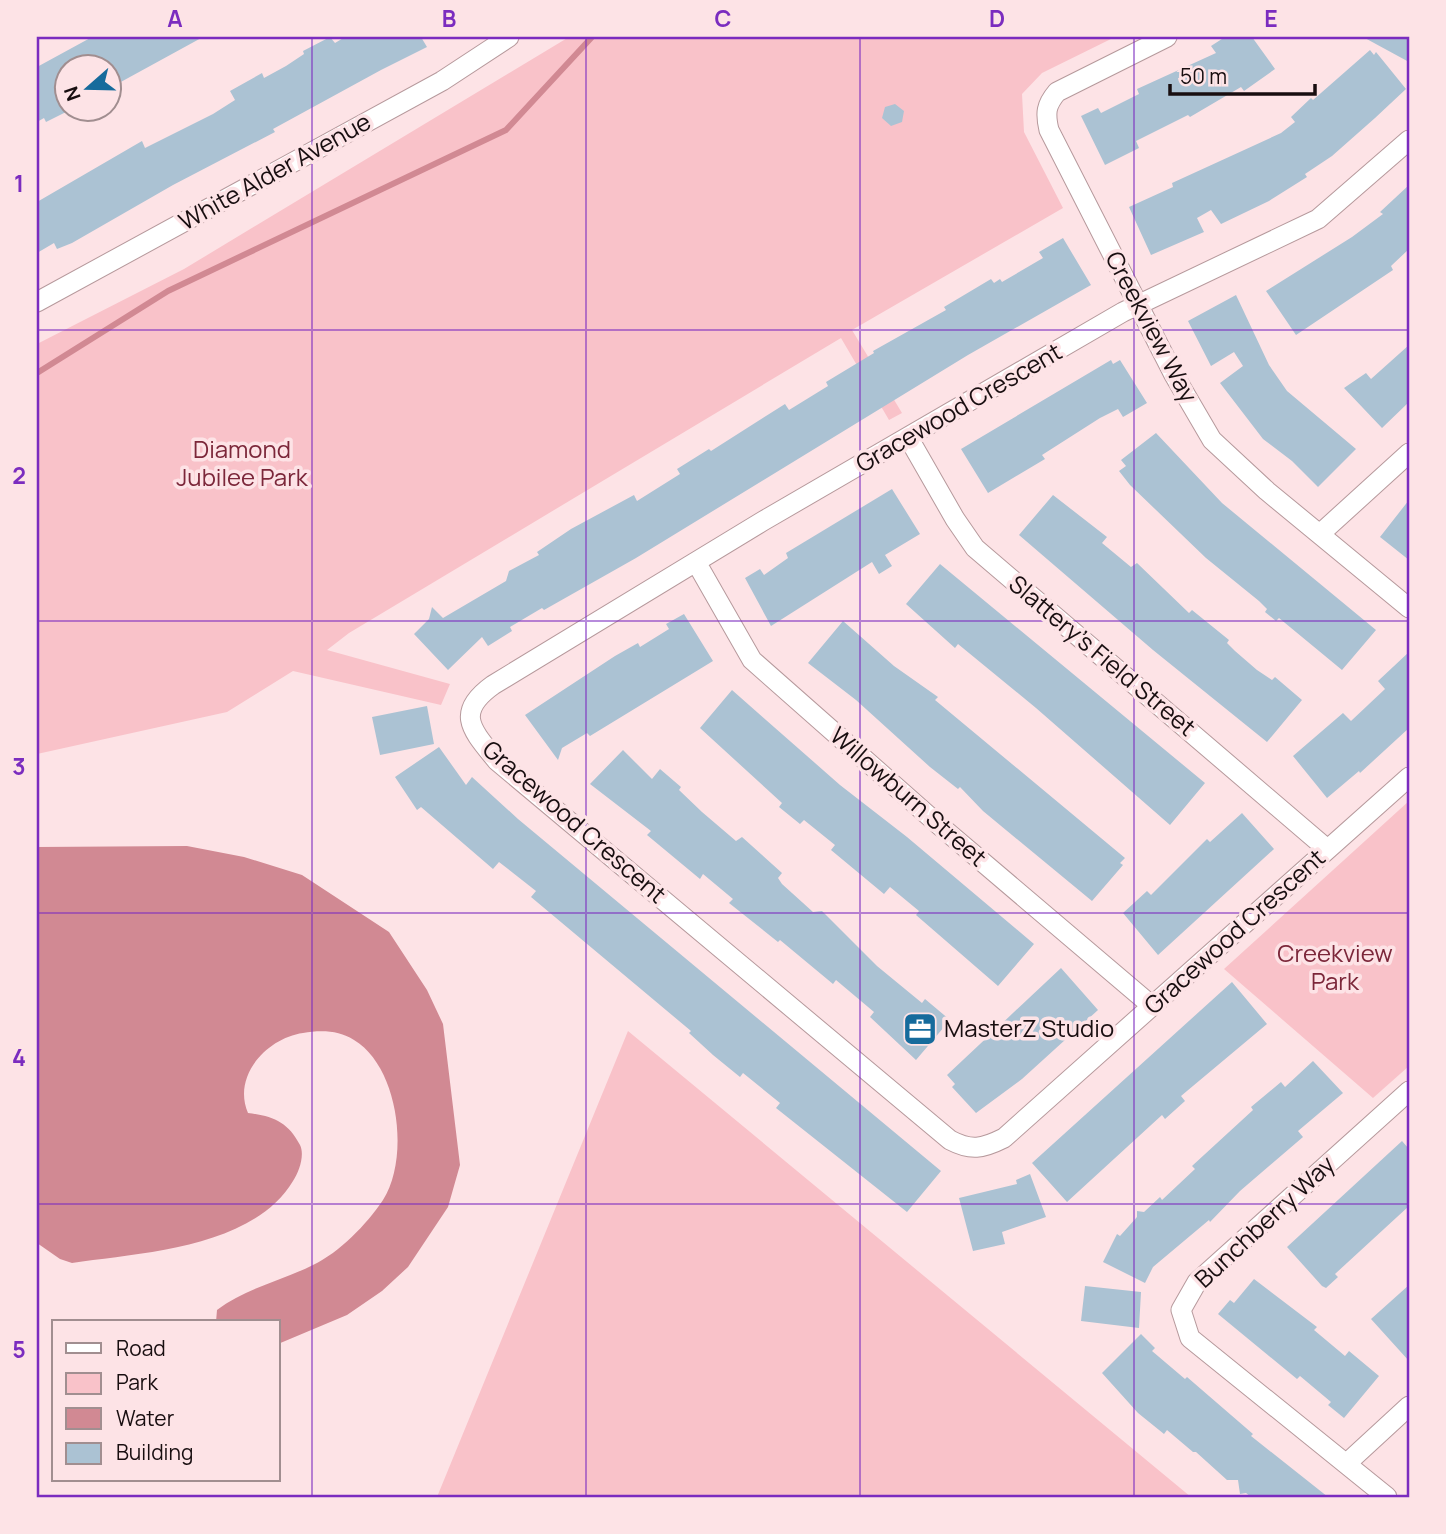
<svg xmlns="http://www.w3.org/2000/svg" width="1446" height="1534" font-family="Manrope,sans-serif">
  <rect width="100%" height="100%" fill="#fde3e6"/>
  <path fill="#f9c2c9" d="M569,37H1115L1042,73L1022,94L1024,132L1063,208L852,330L902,413L889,420L841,338L349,633L327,650L450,684L441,705L293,671L227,712L37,754V344L184,269Z
    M1409,801V1066L1373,1098L1224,969Z
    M628,1031L1191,1497H437Z"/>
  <path fill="#d18993" d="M187,846L244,857L302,875L389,932L427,990L443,1024L460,1165L448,1207L408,1267L382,1291L347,1315L278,1344V1322H216L217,1310C246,1288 281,1281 313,1265C340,1252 366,1225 383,1200C410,1158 399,1067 354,1040C339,1030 320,1030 303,1033C267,1038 232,1076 248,1113C273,1116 288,1122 300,1145C305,1155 299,1172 293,1181C253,1248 141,1253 72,1263L60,1259L37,1243V847Z"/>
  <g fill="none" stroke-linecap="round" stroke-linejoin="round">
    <path stroke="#d18993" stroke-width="6" d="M37,373L168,291L506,130L592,37"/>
  </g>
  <path fill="#abc2d3" d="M92,37H203L108,89V66H66V112L46,122L44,118L37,122V67Z
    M330,37L335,43L345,37H421L427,47L381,70L273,129L275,132L173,185L72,243L57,249L54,243L37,253V202L142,141L145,148L213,114L235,100L230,91L262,73L264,78L286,66L304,54L303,51Z
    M1225,37H1252L1275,69L1244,91L1241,87L1190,117L1188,115L1136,141L1139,148L1105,165L1081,116L1098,108L1101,113L1139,94L1137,89L1216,53L1211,46Z
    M1363,37H1409V62Z
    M1370,50L1374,55L1376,52L1406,89L1375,118L1332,156L1305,174L1307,177L1269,201L1221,224L1211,210L1197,218L1204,232L1151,255L1129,207L1173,187L1172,183L1281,133L1295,122L1291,117L1311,98L1313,100Z
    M895,104L904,111L902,122L891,126L882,118L885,107Z
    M1409,185V249L1391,266L1393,270L1296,335L1266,291L1352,237L1383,214L1380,212Z
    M1063,238L1091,285L968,355L636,558L544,610L542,608L510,627L512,631L488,646L482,637L448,670L414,634L429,619L432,607L443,618L506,581L509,571L539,555L537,552L571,529L634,495L637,501L680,474L677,469L709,449L711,451L785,404L789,410L828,386L826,382L874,353L873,351L946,310L944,307L991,279L994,283L1000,279L1002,282L1043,258L1039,252Z
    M1236,295L1269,365L1287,391L1356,449L1318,487L1292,461L1263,439L1220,383L1243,366L1234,352L1211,366L1188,321Z
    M1409,345V402L1382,428L1344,388L1366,373L1371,379Z
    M1111,360L1113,364L1120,360L1147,403L1123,417L1118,409L1100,418L1042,455L1045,459L988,493L961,449Z
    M1156,433L1222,503L1376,630L1342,670L1279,618L1276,621L1265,612L1267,609L1259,601L1206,558L1130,485L1119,471L1126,466L1121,460Z
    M892,489L920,534L885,555L892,566L879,574L872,562L771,626L745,578L760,569L764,575L788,558L786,553Z
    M1053,495L1107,537L1102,543L1131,567L1137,563L1189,613L1192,610L1229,640L1227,643L1235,651L1257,670L1272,680L1275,677L1302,700L1267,742L1153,650L1019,535Z
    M1409,500V560L1380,537Z
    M940,564L1205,783L1170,825L1036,708L958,644L955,648L906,604Z
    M684,614L713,661L590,736L587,733L562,748L558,760L525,715L615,656L638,643L640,647L669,629L666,624Z
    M843,621L894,666L938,697L935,700L1125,858L1120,863L1123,865L1092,901L983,811L960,787L958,789L930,767L856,700L808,663Z
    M1409,652V728L1360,773L1359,771L1327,798L1293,756L1343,713L1351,721L1385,689L1378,681Z
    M732,690L840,785L907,837L1034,944L998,986L916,915L919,911L890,887L884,894L831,850L835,845L804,820L800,824L779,807L782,803L700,728Z
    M427,706L434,744L380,755L372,717Z
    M439,747L466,785L472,777L518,819L941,1171L907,1212L776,1108L780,1103L743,1073L740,1077L713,1055L689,1033L691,1031L531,897L536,891L499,862L493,869L421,807L417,810L395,777Z
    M623,750L652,779L660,769L681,787L679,790L702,812L736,841L742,837L782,873L778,878L782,884L813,912L822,911L877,966L922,1003L925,999L950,1020L916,1060L870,1017L874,1012L836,980L833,984L780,940L778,942L729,903L733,899L703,874L700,879L647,835L651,831L590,784Z
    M1242,813L1274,849L1158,955L1123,913L1147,891L1151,895L1207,839L1210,842Z
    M1061,968L1098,1010L1022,1079L976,1113L952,1087L955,1084L947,1075Z
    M1232,982L1267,1024L1181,1096L1185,1101L1165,1119L1162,1115L1067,1202L1032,1163Z
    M1313,1061L1343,1093L1298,1131L1303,1137L1240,1191L1210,1222L1209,1220L1153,1267L1145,1283L1103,1262L1117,1234L1120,1236L1137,1217V1211L1144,1212L1160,1197L1162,1200L1195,1169L1192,1166L1253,1110L1251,1107L1281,1082L1285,1087Z
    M1402,1141L1409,1149V1206L1335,1274L1338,1277L1326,1288L1322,1286L1287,1247Z
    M1030,1174L1046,1217L1002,1232L1005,1244L973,1251L959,1198L1017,1184L1016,1180Z
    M1254,1279L1317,1327L1314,1330L1345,1356L1349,1351L1379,1376L1344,1418L1328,1405L1331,1402L1300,1376L1297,1379L1218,1314L1230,1300L1234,1303Z
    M1409,1285V1361L1371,1319Z
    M1085,1286L1141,1292L1139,1328L1081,1321Z
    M1141,1334L1155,1348L1152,1351L1185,1379L1187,1377L1253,1434L1251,1436L1328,1497H1251L1246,1493L1240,1494L1238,1480H1227L1196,1452H1193L1167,1430L1164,1434L1138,1413L1102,1373Z"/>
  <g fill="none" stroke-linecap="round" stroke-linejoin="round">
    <g stroke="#b6999c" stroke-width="21">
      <path id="minor" d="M1167,37L1057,92C1046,105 1045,113 1049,130L1174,375L1212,440L1267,491L1409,608
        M1409,140L1318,219L1123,312L763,521L493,685C454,713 472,730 497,761L950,1140C971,1151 982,1149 1004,1138L1409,777
        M37,302L442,81L509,37
        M908,437L955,519L975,548L1327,849
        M1321,533L1409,453
        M696,562L752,660L939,825L1152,1006
        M1346,1464L1409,1406
        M1387,1497L1190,1338L1181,1310L1197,1282L1409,1091"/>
    </g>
    <use href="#minor" stroke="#fff" stroke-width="19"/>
  </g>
  <path fill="none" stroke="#7b2cbf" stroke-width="2" stroke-opacity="0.55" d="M312,37V1497M586,37V1497M860,37V1497M1134,37V1497M37,330H1409M37,621H1409M37,913H1409M37,1204H1409"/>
  <defs>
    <g id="office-square" transform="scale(1.75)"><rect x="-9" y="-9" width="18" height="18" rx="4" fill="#166b9c" stroke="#fde3e6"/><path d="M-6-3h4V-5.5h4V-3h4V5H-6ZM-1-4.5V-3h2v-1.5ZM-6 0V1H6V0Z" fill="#fff"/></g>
  </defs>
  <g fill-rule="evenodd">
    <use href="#office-square" x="920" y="1029"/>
  </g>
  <g text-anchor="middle" stroke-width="7" stroke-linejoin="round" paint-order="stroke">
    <g font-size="24" fill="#180e10" stroke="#fde3e6">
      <text transform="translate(275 172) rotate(-29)" y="8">White Alder Avenue</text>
      <text transform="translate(1151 327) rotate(62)" y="8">Creekview Way</text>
      <text transform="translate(959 408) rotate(-30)" y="8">Gracewood Crescent</text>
      <text transform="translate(1102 656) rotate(40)" y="8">Slattery's Field Street</text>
      <text transform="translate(908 797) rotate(41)" y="8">Willowburn Street</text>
      <text transform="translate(574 822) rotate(41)" y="8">Gracewood Crescent</text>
      <text transform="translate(1235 932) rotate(-42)" y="8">Gracewood Crescent</text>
      <text transform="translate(1265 1222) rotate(-43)" y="8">Bunchberry Way</text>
    </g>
    <g font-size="24" fill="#7c273a" stroke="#fde3e6">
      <text x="242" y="458">Diamond<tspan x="242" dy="28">Jubilee Park</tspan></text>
      <text x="1335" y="962">Creekview<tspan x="1335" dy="28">Park</tspan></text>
    </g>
    <g font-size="24" fill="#180e10" stroke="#fde3e6" text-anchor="start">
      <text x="944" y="1037">MasterZ Studio</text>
    </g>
  </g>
  <rect width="1446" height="1534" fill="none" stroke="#fde3e6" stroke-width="77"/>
  <rect x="52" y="1320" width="228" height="161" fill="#fde3e6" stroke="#a18e90" stroke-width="2"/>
  <rect x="66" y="1343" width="35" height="10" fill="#ffffff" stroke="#a18e90" stroke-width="2"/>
  <text x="116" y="1356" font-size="21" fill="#180e10">Road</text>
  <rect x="66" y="1373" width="35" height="21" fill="#f9c2c9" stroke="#a18e90" stroke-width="2"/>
  <text x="116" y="1390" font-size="21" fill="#180e10">Park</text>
  <rect x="66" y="1408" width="35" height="21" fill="#d18993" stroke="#a18e90" stroke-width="2"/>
  <text x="116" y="1426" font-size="21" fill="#180e10">Water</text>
  <rect x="66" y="1443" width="35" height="21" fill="#abc2d3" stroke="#a18e90" stroke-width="2"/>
  <text x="116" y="1460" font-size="21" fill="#180e10">Building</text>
  <g transform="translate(88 88) rotate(250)"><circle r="33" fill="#fde3e6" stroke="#a18e90" stroke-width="2"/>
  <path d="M0-5L12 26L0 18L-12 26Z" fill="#166b9c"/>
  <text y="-10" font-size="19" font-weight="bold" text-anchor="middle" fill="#180e10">N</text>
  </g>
  <path d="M1170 84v10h145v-10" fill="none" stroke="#180e10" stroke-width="3.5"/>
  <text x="1180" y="84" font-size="21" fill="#180e10" stroke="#fde3e6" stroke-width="5" paint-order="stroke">50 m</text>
  <rect x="38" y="38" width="1370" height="1458" fill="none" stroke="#7b2cbf" stroke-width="2.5"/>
  <g font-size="23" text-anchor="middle" font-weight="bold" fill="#7b2cbf">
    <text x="175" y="27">A</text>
    <text x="449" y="27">B</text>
    <text x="723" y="27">C</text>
    <text x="997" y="27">D</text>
    <text x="1271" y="27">E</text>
    <text x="19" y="192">1</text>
    <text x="19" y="484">2</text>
    <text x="19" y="775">3</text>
    <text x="19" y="1066">4</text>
    <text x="19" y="1358">5</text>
  </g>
</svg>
